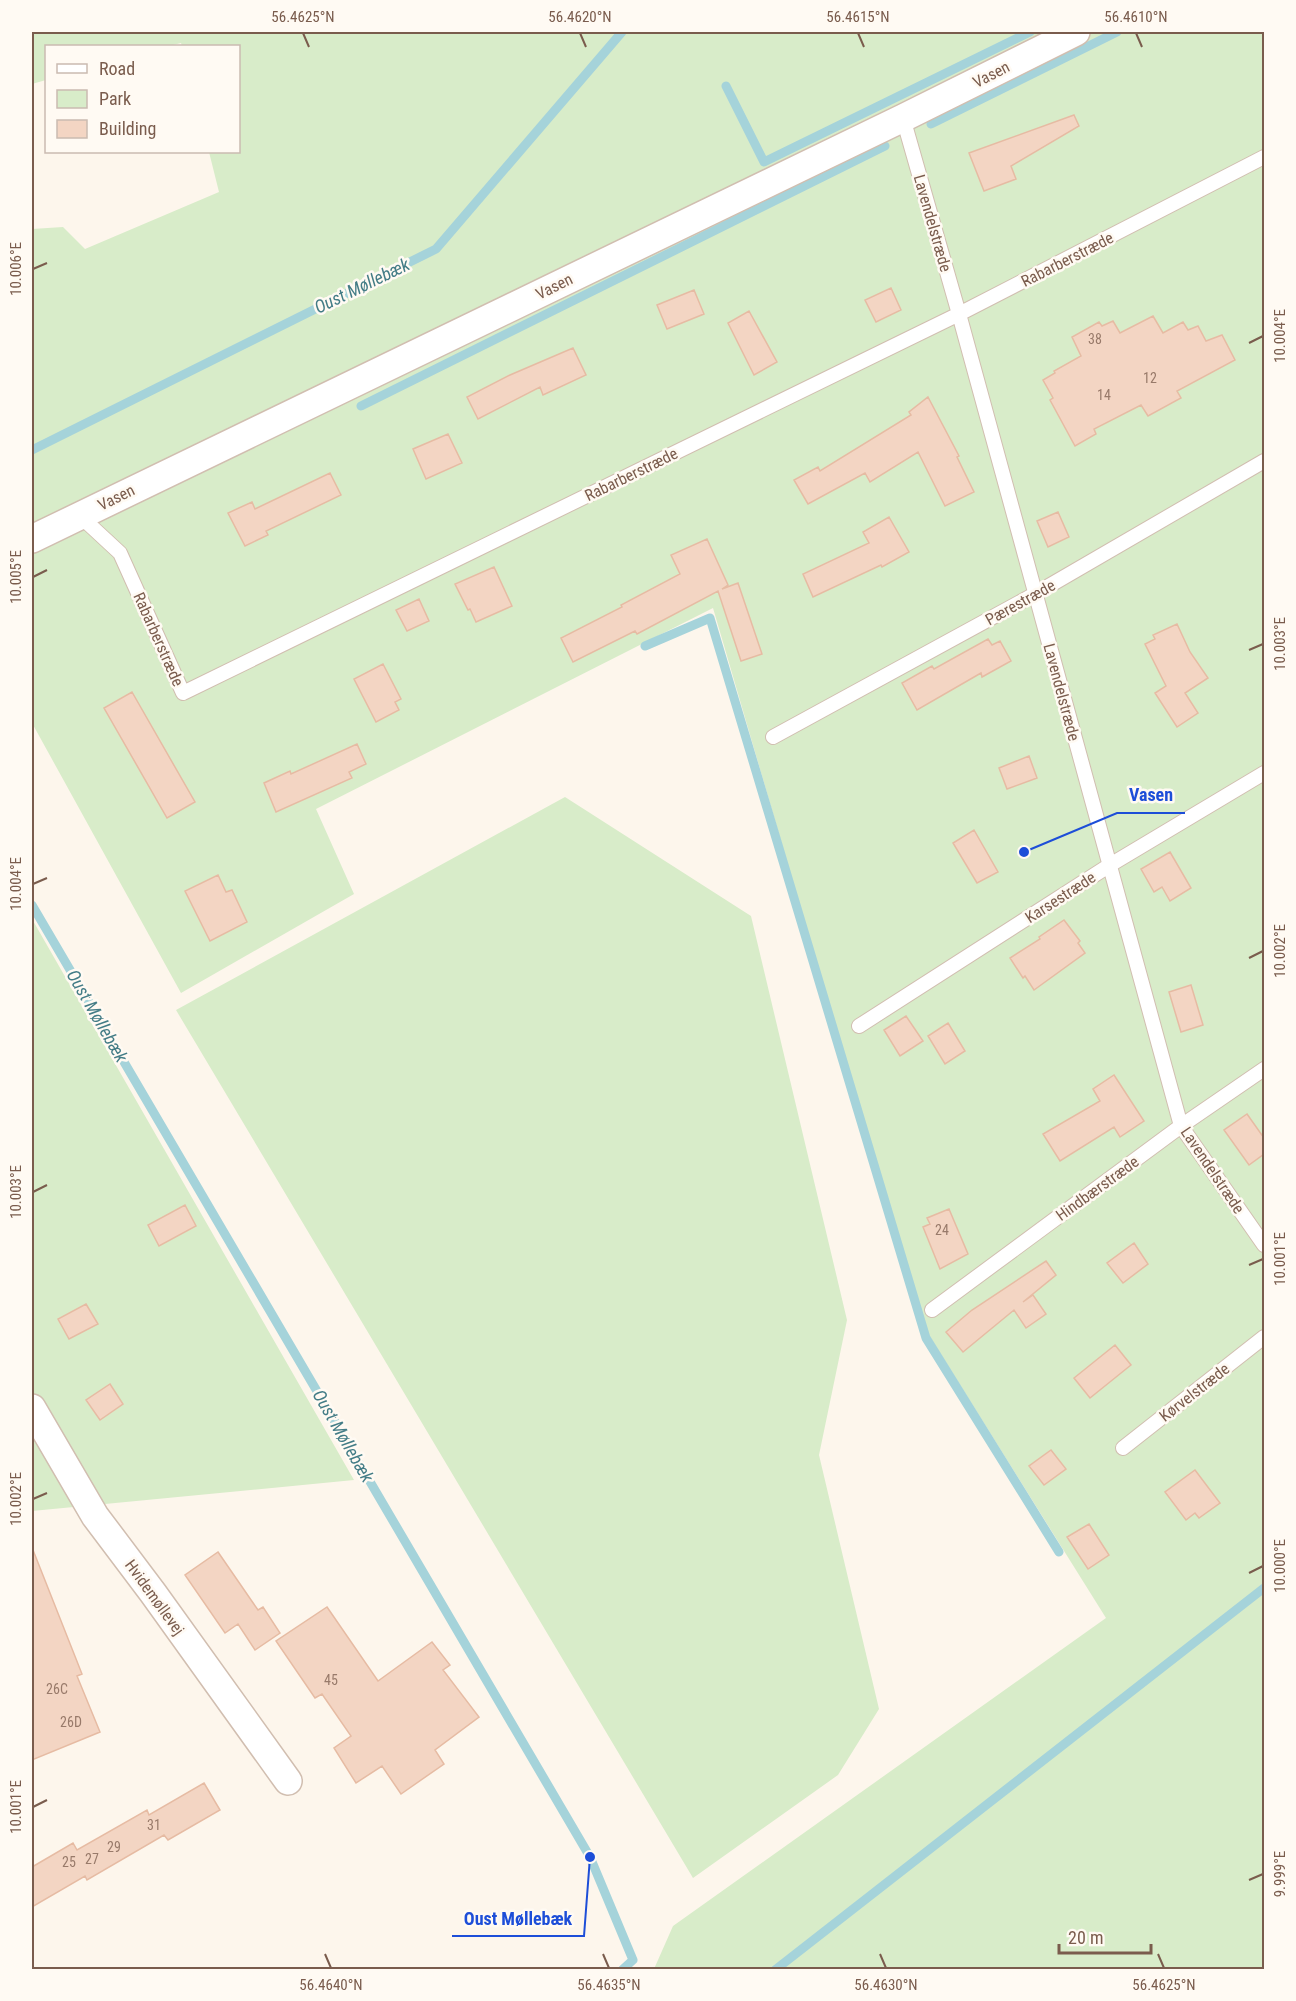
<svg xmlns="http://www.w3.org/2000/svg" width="1296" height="2001" font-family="'Roboto Condensed',sans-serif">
  <rect width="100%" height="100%" fill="#fdf6ec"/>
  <path fill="#d8ecc9" d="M32,32H1264V1969H654L673,1926L1106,1618L922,1324L713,608L316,809L354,894L181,993L32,723V229L63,227L85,249L219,192L209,152H238V46H182L181,43L169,46H46V80L32,84Z
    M565,797L751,916L847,1320L819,1455L879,1709L838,1775L693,1878L176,1010Z
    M32,919L354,1480L32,1511Z"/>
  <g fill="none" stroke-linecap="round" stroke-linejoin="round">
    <path stroke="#a5d3da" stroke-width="9" d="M726,86L764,162L1030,32
      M931,124L1117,32
      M361,406L885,146
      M32,450L436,249L622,32
      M645,646L710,618L926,1338L1059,1552
      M32,905L590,1857L633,1960L622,1970
      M775,1970L1264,1588"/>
  </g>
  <path fill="#f3d5c3" stroke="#e6bba3" stroke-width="1.5" d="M1074,115L1079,126L1011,166L1016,179L984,191L969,153Z
    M891,288L901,310L876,322L865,300Z
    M694,290L704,314L667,329L657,305Z
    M749,311L777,362L754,375L728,323Z
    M1153,316L1163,333L1183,322L1188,330L1198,326L1206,341L1222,335L1235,360L1177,391L1181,398L1148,416L1141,405L1094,429L1096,434L1075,446L1050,400L1053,398L1043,380L1055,373L1054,371L1081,356L1072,337L1099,322L1102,326L1113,321L1120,333Z
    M573,348L586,375L543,395L540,387L478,419L467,397L510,375Z
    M928,397L959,456L957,457L974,492L945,506L918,452L870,482L865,473L808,504L794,480L818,467L820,471L911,415L909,412Z
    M448,434L462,463L426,479L413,449Z
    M330,473L341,495L266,531L268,535L245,546L228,513L252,502L255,509Z
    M1058,512L1069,537L1048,547L1037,521Z
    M889,517L909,552L882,567L881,565L813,597L803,574L869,543L863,532Z
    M707,539L728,585L722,589L738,583L762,654L741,661L718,591L637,634L635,631L573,662L561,638L622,607L621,605L680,574L671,555Z
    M494,567L512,606L476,622L470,609L468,610L455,584Z
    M419,599L429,621L407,631L396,610Z
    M1177,624L1190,652L1208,678L1185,693L1198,713L1177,727L1155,693L1166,686L1145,644L1155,639L1153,635Z
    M988,639L992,645L1000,641L1011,661L982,677L981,673L917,710L902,683L932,666L934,669Z
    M383,664L401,699L395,702L399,710L376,722L354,679Z
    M132,692L195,802L167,818L104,708Z
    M357,744L366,764L349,772L352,778L276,812L264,783L290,771L291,774Z
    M1029,756L1037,778L1007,789L999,768Z
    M974,830L998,872L977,883L953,843Z
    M1170,852L1191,888L1170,901L1162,887L1154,892L1141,869Z
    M218,875L226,892L232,890L247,922L210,941L185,891Z
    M1064,920L1080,941L1078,943L1085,953L1034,990L1025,976L1023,978L1010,958L1040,939L1039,937Z
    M1191,985L1203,1025L1181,1032L1169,992Z
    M906,1016L923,1041L900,1056L884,1030Z
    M948,1023L965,1051L945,1064L928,1036Z
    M1114,1075L1144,1121L1120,1137L1114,1127L1060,1161L1043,1134L1100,1101L1093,1089Z
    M1247,1114L1264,1138V1154L1249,1165L1224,1130Z
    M185,1205L196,1226L159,1246L148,1225Z
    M949,1209L968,1254L940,1269L923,1227L930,1224L927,1218Z
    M1134,1243L1148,1264L1123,1283L1107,1263Z
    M1046,1261L1056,1275L1023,1302L1033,1295L1046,1314L1026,1328L1014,1310L963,1352L946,1332L972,1310Z
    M86,1304L98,1324L69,1339L58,1319Z
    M1115,1345L1131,1365L1090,1398L1074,1378Z
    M110,1384L123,1404L100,1420L86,1400Z
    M1051,1450L1066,1469L1044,1485L1029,1466Z
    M1195,1470L1220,1503L1199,1518L1195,1513L1186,1520L1165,1492Z
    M1089,1524L1109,1555L1088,1569L1067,1537Z
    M33,1550L82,1674L77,1676L100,1732L32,1760Z
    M218,1552L258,1610L263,1607L280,1633L255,1650L238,1624L225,1633L185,1575Z
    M327,1607L378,1681L432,1642L450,1665L443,1670L479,1717L435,1750L444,1764L401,1794L382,1766L356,1783L334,1748L351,1736L322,1694L315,1698L276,1641Z
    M204,1783L220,1810L168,1840L164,1835L87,1880L85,1876L32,1907V1867L73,1843L77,1850L147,1810L149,1815Z"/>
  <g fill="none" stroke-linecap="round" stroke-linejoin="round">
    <g stroke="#d1beb0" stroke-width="16">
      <path id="service" d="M903,118L959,314L1181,1126L1264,1245
        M79,515L120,553L183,693L959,314L1264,157
        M773,737L1035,594L1264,461
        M859,1026L1110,865L1264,773
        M932,1310L1181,1126L1264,1069
        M1123,1448L1264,1337"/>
    </g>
    <g stroke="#d1beb0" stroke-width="30">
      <path id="minor" d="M32,539L903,118L1076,32
        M32,1408L95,1516L153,1593L288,1781"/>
    </g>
    <use href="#service" stroke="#fff" stroke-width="14"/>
    <use href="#minor" stroke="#fff" stroke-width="27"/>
  </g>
  <path fill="none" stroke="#7a5c4d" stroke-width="2" d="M303,33L309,47M580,33L586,47M858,33L864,47M1136,33L1142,47M33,269L47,263M1249,343L1263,336M33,577L47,570M1249,650L1263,644M33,884L47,878M1249,958L1263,951M33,1192L47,1185M1249,1265L1263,1259M33,1499L47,1493M1249,1573L1263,1566M33,1807L47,1800M1249,1880L1263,1874M325,1954L331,1968M603,1954L609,1968M880,1954L886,1968M1158,1954L1164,1968"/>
  <g text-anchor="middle" stroke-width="5" stroke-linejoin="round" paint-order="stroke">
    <g font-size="14" fill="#987a6a">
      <text x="1095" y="344">38</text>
      <text x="1150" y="383">12</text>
      <text x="1104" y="400">14</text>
      <text x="942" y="1235">24</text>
      <text x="331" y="1685">45</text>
      <text x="57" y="1694">26C</text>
      <text x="71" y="1727">26D</text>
      <text x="154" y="1830">31</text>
      <text x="114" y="1852">29</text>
      <text x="92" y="1864">27</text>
      <text x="69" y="1867">25</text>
    </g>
    <g font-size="16" fill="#7a5c4d" stroke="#fffaf3">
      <text transform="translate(991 74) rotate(-27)" y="6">Vasen</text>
      <text transform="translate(933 223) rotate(74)" y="6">Lavendelstræde</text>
      <text transform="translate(1067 259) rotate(-27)" y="6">Rabarberstræde</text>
      <text transform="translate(554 286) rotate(-26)" y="6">Vasen</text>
      <text transform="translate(631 474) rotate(-26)" y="6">Rabarberstræde</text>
      <text transform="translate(116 497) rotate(-26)" y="6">Vasen</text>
      <text transform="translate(1020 602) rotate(-29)" y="6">Pærestræde</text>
      <text transform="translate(159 639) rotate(66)" y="6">Rabarberstræde</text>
      <text transform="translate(1062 692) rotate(75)" y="6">Lavendelstræde</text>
      <text transform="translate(1060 897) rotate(-33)" y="6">Karsestræde</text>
      <text transform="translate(1213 1170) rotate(56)" y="6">Lavendelstræde</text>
      <text transform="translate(1097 1188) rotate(-36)" y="6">Hindbærstræde</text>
      <text transform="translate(1194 1392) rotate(-38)" y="6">Kørvelstræde</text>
      <text transform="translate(155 1597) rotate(54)" y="6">Hvidemøllevej</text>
    </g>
    <g font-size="18" font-style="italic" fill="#437c86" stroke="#fffaf3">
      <text transform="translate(362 286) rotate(-26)" y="6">Oust Møllebæk</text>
      <text transform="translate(97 1016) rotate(60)" y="6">Oust Møllebæk</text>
      <text transform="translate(343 1436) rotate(60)" y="6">Oust Møllebæk</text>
    </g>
  </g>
  <path fill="none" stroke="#1d4ed8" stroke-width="2" d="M1024 852L1117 813H1185M590 1857L584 1936H452"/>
  <g fill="#1d4ed8" stroke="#fffaf3" stroke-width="2">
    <circle cx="1024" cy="852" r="6"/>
    <circle cx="590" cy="1857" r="6"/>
  </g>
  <g font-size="18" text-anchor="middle" font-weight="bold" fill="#1d4ed8" stroke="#fffaf3" stroke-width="5" stroke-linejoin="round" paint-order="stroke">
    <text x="1151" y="801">Vasen</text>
    <text x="518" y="1925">Oust Møllebæk</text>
  </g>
  <rect width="1296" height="2001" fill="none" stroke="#fffaf3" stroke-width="66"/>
  <rect x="45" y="45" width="195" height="108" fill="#fffaf3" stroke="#cabbb1" stroke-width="1.5"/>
  <rect x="57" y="64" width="30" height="9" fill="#ffffff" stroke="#cabbb1" stroke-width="1.5"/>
  <text x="99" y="75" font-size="18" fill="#7a5c4d">Road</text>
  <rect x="57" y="90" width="30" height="18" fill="#d8ecc9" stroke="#cabbb1" stroke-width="1.5"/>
  <text x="99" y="105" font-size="18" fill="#7a5c4d">Park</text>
  <rect x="57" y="120" width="30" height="18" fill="#f3d5c3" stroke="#cabbb1" stroke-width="1.5"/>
  <text x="99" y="135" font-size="18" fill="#7a5c4d">Building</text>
  <path d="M1059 1944v9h92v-9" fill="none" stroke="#7a5c4d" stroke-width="3"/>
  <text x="1068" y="1944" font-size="18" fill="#7a5c4d" stroke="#fffaf3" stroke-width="4.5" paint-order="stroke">20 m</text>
  <rect x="33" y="33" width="1230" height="1935" fill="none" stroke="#7a5c4d" stroke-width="2"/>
  <g font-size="15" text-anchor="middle" fill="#7a5c4d">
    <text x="303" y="22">56.4625°N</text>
    <text x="580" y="22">56.4620°N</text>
    <text x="858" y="22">56.4615°N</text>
    <text x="1136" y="22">56.4610°N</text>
    <text transform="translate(16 269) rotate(-90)" y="5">10.006°E</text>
    <text transform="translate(1280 336) rotate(-90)" y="5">10.004°E</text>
    <text transform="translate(16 577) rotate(-90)" y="5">10.005°E</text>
    <text transform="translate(1280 644) rotate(-90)" y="5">10.003°E</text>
    <text transform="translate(16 884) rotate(-90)" y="5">10.004°E</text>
    <text transform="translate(1280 951) rotate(-90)" y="5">10.002°E</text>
    <text transform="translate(16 1192) rotate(-90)" y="5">10.003°E</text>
    <text transform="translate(1280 1259) rotate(-90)" y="5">10.001°E</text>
    <text transform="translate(16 1499) rotate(-90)" y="5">10.002°E</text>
    <text transform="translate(1280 1566) rotate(-90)" y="5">10.000°E</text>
    <text transform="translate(16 1807) rotate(-90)" y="5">10.001°E</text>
    <text transform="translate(1280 1874) rotate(-90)" y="5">9.999°E</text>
    <text x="331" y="1990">56.4640°N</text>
    <text x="609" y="1990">56.4635°N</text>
    <text x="886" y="1990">56.4630°N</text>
    <text x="1164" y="1990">56.4625°N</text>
  </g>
</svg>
